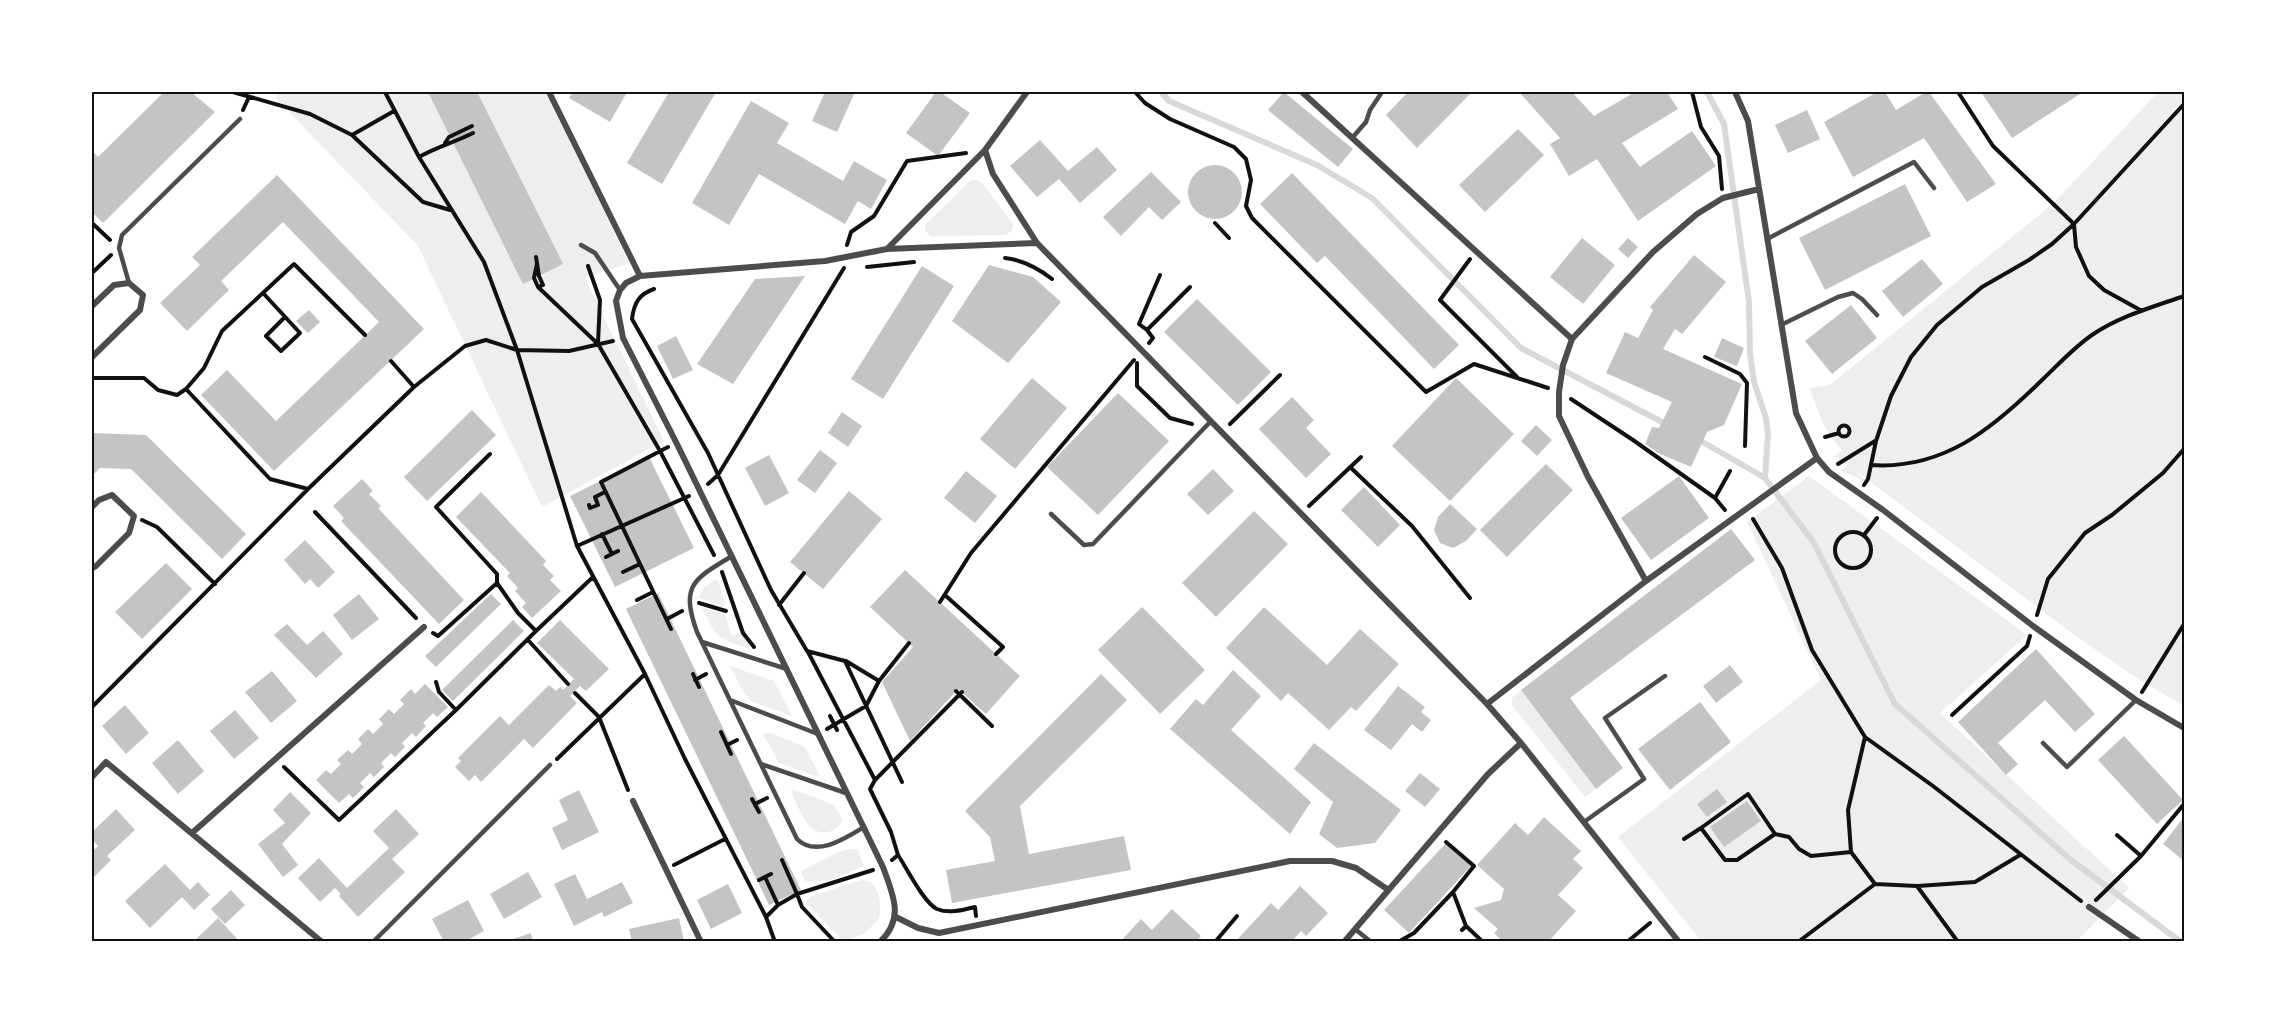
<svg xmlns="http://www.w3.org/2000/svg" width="2276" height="1033" font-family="Helvetica,sans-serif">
  <rect width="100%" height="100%" fill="#fff"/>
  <path fill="#eee" d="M281,92H547L629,263L585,278L664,441L542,507L418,246L275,97Z
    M2158,92H2184V706L2143,682L2077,637L1853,469L1870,484L1841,470L1848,465L1835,456L1842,450C1824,431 1818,412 1810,388L1830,385L2054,203Z
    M971,180H977L983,184L1013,224L1012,231L1005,235L931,236L925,231V225Z
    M1809,476L2027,635L1940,713L2129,888L2077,941H1701L1618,837L1821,680L1747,522Z
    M715,580H718L726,607L699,598L703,588Z
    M701,607L725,615L732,636L743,633L752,650C717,638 718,640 701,607Z
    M730,666L774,681L792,716L751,701L744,693Z
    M1521,690L1596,789L1585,797L1512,705V698Z
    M771,733L805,747L821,778L779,763L763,734Z
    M795,790L834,805L843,820C839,826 836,830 828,832C807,837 798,805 791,791Z
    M851,849H858L863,864L862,867L829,880L805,882L801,871L841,851Z
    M861,880C880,880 882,905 879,919L864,934L844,941L806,903L808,899L812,896Z"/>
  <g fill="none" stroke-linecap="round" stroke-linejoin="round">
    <path stroke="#d9d9d9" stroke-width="6" d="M1161,92L1169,101L1317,165L1372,198L1521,348L1662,422
      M1707,92L1724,124L1749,302L1750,354L1754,382L1766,418L1768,434L1765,478
      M1701,441L1765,478L1814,543L1895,704L2071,860L2181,942"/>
  </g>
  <path fill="#c4c4c4" d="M164,92H191L215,112L103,223L92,212V151L98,157Z
    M428,92H477L563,264L523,284Z
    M573,92H621L626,94L610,122L569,98Z
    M669,92H716L662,184L627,163Z
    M825,92H855L837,132L812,121Z
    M936,92H940L970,113L938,156L906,133Z
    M1284,92L1353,149L1338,167L1268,110Z
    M1408,92H1472L1417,148L1386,115Z
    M1519,92H1572L1594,116L1635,92H1667L1678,109L1622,143L1640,167L1692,131L1716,166L1638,221L1597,159L1569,176L1550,144L1560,138Z
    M1877,92H1885L1896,110L1926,92H1929L1996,184L1967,202L1924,138L1853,177L1824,122Z
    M1981,92H2083L2012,138Z
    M751,101L789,123L777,143L843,181L854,161L887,180L871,209L858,201L845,224L759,174L729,225L692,203Z
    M1807,110L1820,139L1788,153L1775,125Z
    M1518,129L1544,155L1485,212L1459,185Z
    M1040,140L1068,171L1097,147L1117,170L1080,203L1059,179L1037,197L1010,166Z
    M1188 192a27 27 0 1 1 54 0a27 27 0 1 1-54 0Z
    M1151,172L1181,202L1162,220L1149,207L1121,236L1103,217Z
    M1292,173L1459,345L1434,369L1325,256L1317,263L1260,204Z
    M277,175L424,329L274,471L201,395L227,370L276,421L379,322L283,222L221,281L229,290L187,331L160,303L200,265L192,257Z
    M1905,184L1931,236L1825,290L1799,238Z
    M1582,238L1615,265L1583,304L1550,277Z
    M1628,238L1638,247L1628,258L1618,249Z
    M1694,255L1726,282L1682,334L1675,329L1663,349L1742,384L1724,425L1707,432L1691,467L1660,454L1645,444L1652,427L1659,428L1672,402L1606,373L1625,332L1638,338L1653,310L1650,307Z
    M1922,259L1943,284L1903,317L1882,291Z
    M989,265L1033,277L1061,302L1008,363L952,321Z
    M922,266L954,286L883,399L851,379Z
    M805,276L733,384L697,364L755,279Z
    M1197,299L1271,372L1238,405L1164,332Z
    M1851,305L1877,338L1832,374L1805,341Z
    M309,310L320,322L308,333L296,321Z
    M676,336L693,370L673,379L657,346Z
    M1722,338L1744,348L1737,366L1714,357Z
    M1032,378L1067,408L1015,469L980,439Z
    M1456,378L1514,434L1450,501L1392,446Z
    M1118,393L1169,441L1098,515L1047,467Z
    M1292,397L1314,420L1306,428L1331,454L1306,478L1259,429Z
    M472,410L496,435L427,501L404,477Z
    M842,412L862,426L848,447L828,433Z
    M1536,425L1552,440L1537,456L1521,441Z
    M92,433L146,435L246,534L222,559L131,469L100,468L92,476Z
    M820,450L837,463L815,493L797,480Z
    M769,455L789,493L765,506L745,468Z
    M649,457L694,548L615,587L570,496Z
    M1546,464L1573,490L1507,557L1480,530Z
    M1213,469L1234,491L1208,515L1187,494Z
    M966,471L997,496L975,523L944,498Z
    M1679,476L1709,518L1651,560L1621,518Z
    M362,479L373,491L369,494L381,506L378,508L464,600L439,624L341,521L344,518L333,506Z
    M1364,487L1400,525L1378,547L1341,510Z
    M849,491L882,519L823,589L790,562Z
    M481,492L546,561L543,565L554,576L550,580L561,591L532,618L522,607L526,603L515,591L518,588L507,576L510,573L456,517Z
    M1450,504L1477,529L1466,541L1453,548L1440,543L1434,530L1438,517Z
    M1254,511L1288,544L1216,617L1182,583Z
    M1731,529L1755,560L1570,698L1623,768L1596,789L1521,690Z
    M305,540L335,572L318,588L310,579L305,584L284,560Z
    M166,563L192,589L142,639L115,612Z
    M905,570L1020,676L986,714L958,689L910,741L882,682L913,647L870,607Z
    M658,593L801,890L769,905L626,609Z
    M359,594L379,619L352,640L333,615Z
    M491,594L501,604L436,667L425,656Z
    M1142,607L1205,670L1160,714L1098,650Z
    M1264,607L1327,665L1360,629L1399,664L1356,711L1351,707L1329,730L1288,693L1281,701L1226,648Z
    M513,620L524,631L453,701L442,690Z
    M560,620L609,669L586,691L580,686L570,696L577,703L533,748L524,739L481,782L475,775L469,781L455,767L461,761L458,758L500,716L509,725L549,685L556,691L560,687L563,690L574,679L537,643Z
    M287,624L307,645L323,631L343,654L316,678L274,635Z
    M2036,649L2095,714L2075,732L2045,700L1998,743L2018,764L2006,775L1958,722Z
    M1730,665L1743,682L1716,703L1703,686Z
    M1233,670L1261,696L1231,730L1311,802L1290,834L1170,729L1196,699L1203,705Z
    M272,671L297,701L271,723L245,692Z
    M1101,674L1127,700L1020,806L1029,854L1124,836L1131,870L952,903L946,870L995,861L990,837L965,811Z
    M425,684L448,707L437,717L433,713L423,723L426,726L416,737L412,733L402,743L405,747L395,757L391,753L381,763L384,767L374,777L370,773L360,783L364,787L353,798L349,794L339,803L316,780L326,770L331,774L341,764L337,760L348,750L352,754L362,744L358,739L368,729L373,734L383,724L379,719L389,709L394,714L404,704L400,700L411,689L415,694Z
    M1398,686L1425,707L1421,712L1431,720L1422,732L1412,724L1391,750L1364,730Z
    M1700,702L1731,742L1670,790L1638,749Z
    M125,705L149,733L126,754L102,726Z
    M235,710L259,738L234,759L210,731Z
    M2124,736L2183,800L2157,824L2098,760Z
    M178,740L204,771L178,794L152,763Z
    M1314,743L1401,810L1375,843L1337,848L1319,834L1333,802L1294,769Z
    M1420,773L1440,789L1425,807L1405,791Z
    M1717,789L1727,802L1707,817L1697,804Z
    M579,790L599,832L562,850L552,828L568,820L559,800Z
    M290,792L311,813L282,844L298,865L283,877L258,844L285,823L273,810Z
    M1747,801L1761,821L1724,847L1710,827Z
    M116,809L135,830L107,856L111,860L92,879V852L98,846L92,840V832Z
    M396,809L419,834L392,859L405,872L358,917L339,896L341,894L335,888L320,902L298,878L319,858L347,888L389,848L373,831Z
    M1544,817L1581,851L1573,859L1583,868L1558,895L1576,911L1548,942H1503L1494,933L1498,929L1474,908L1501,900L1504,889L1477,865L1515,823L1528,835Z
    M2184,817V861L2163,844Z
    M1446,843L1471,866L1409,933L1384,910Z
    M165,864L190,890L198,882L210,895L194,910L182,897L150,928L125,901Z
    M528,872L542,897L504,919L490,894Z
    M575,874L587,899L622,882L633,903L604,917L602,912L574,926L554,884Z
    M728,884L742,913L711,929L697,900Z
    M1300,886L1328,913L1306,936L1301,931L1291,942H1235L1271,903L1278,910Z
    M231,890L245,905L225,924L211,909Z
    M468,900L484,931L464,942H444L432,919Z
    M1172,909L1201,936L1196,942H1120L1141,919L1152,930Z
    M218,918L240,942H193Z
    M679,918L684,942H632L629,929Z
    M531,933L533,942H507V941Z"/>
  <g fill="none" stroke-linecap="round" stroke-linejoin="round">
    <path stroke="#111" stroke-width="4" d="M233,92L310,114L352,135L423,202L450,210
      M385,92L419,157L484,262L517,350L577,546L645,674L685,759L766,917L775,942
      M1135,92L1145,103L1170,119L1234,147L1246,159L1251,180L1246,206L1252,218L1426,392L1474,364L1548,388
      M1692,92L1701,127L1719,156L1722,189
      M1958,92L1993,146L2074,224L2076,247L2089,276L2104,290L2142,311
      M243,110L249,97
      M352,135L394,111
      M445,143L449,137L472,126
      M419,157C437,147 455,142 473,133
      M92,223L110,240
      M1215,223L1229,238
      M847,245L851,232L874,216L907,161L966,153
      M536,257L539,276L543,285L538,287
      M1005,258C1023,260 1038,268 1052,279
      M1470,259L1440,300L1517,377
      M537,264L534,278L538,287L598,344L660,451L714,555
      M588,266L600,300L598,343
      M867,267L914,262
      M92,273L111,255
      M654,289C639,294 634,303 632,319L708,453L771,590L807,651L845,661L902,782
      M263,293L300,333L281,351L266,336L285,317
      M1147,330L1139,324L1160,275
      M1149,343L1153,338L1147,330L1190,287
      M1705,357L1740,374L1747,383L1745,446
      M391,361L414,387
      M1137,363V386L1170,418L1192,424
      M92,378H144L158,390L177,395L186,389L204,368L222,331L294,264L365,335
      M186,389L270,479L308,489
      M1571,399L1633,440L1715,498L1725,510
      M1230,424L1280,375
      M1838.5 431a5.5 5.5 0 1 1 11 0a5.5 5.5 0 1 1-11 0Z
      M1825,437L1839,433
      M668,447L601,482L671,629
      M1838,464L1875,441
      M1871,465C1943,470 1992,429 2041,381C2057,366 2073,348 2092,335C2120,316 2153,307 2184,296
      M1350,467L1412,526L1470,598
      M708,484L718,475L844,268
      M1864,485L1868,479L1876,441L1891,396L1911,357L1937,325L1982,287L2029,260L2052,244L2074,224L2184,104
      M1715,498L1730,471
      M589,505L590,508L598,505L595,497L605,492
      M1309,506L1361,457
      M315,512L416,618
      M1753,519L1782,568L1812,650L1865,737L1933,786L2081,901
      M142,520L157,527L215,584
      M1835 550a18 18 0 1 1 36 0a18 18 0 1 1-36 0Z
      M602,534L612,554
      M1864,535L1877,518
      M577,546L689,496
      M606,557L618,551
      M623,572L640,564
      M722,572L743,633L754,647
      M946,596L1003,647L996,654
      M637,600L653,592
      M940,602L971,553L1134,360
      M699,603L726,611
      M779,605L804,573
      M2037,615L2048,579L2085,533L2112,515L2163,473L2184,449
      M667,619L682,611
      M536,631L593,577
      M433,633L438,636L497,583
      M528,640L568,684
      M808,652L875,780L870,789L891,832L898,855L892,860
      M846,661L879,681
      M693,674L699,687
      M695,680L706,674
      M436,682L439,692L456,710
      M956,691L992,726
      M2142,692L2184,624
      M575,693L599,717L628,790
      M92,707L308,489L414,387L465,346L486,340L517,350L569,351L613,341
      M1952,715L2027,646L2030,636
      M830,716L837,730
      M827,729L866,706L879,681L909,643
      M721,732L731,754
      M1865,737L1848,810L1851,852L1875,884L1917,886L1958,942
      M727,745L737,740
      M557,759L645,674
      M284,767L339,820L456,710L536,631L518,613L497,583V574L436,507L490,454
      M875,780L962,692
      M752,799L759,812
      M755,804L767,798
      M1775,834L1748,794L1701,828L1725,860H1737L1775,834L1789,837L1799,849L1811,856L1851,852
      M2117,835L2141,856
      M1684,839L1701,828
      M1446,842L1474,866L1453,892L1466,926L1483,942
      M898,855C906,867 924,903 937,909C949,914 963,910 975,907L976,916
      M782,860L797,894L873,870
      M674,865L725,839
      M765,877L778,905
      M759,880L771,874
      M1918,886L1975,882L2020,855
      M2096,900L2141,856L2184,804
      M766,917L778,905L797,894L802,907L835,942
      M1462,930L1466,926
      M1215,942L1237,916
      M1398,942L1414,933L1453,892
      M1627,942L1650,923
      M1798,942L1875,884"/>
    <path stroke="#4c4c4c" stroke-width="4.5" d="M1352,138L1366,122L1370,110L1382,92
      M1767,239L1914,162L1934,188
      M581,245L595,253L620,290
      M129,283L119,248L122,235L240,119
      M1781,325L1838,297L1853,293L1862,299L1877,315
      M1051,514L1084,545L1093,544L1211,421
      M732,556C694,579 680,585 697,632L797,839C816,858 846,838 864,827
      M702,642L787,669
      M730,700L818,734
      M2043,743L2067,767L2136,700
      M761,764L846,793
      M1584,822L1644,779L1605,718L1665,676
      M1355,929L1371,942
      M373,942L550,765"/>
    <path stroke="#4c4c4c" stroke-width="6" d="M549,92L640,276
      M1302,92L1572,339
      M1735,92L1748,121L1796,413L1817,458L1829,472L1883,510L2033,626L2136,700L2184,728
      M985,150L993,174L1037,243L1487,704L1521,743L1679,942
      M888,248L985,150L1027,92
      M92,306L114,285L129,283L143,295L140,310L92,357
      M92,507L99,500L112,495L134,516L129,533L96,566L92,568
      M1646,581L1588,477L1559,416V392L1563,365L1572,339L1653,252L1697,214L1723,198L1759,189
      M1487,704L1646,581L1817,458
      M92,777L106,762L322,942
      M633,801L701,942
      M192,833L424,627
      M2089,907L2140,942
      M896,917L918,928L939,933L1290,861H1332L1356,868L1387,889
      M880,942C905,918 893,895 883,867L676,442L623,338L616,301L620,290L626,283L640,276L825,261L887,249L1037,243
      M1344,942L1488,774L1521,743"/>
  </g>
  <rect width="2276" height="1033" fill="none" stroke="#ffffff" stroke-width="186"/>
  <rect x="93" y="93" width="2090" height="847" fill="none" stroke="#111" stroke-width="2"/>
</svg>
